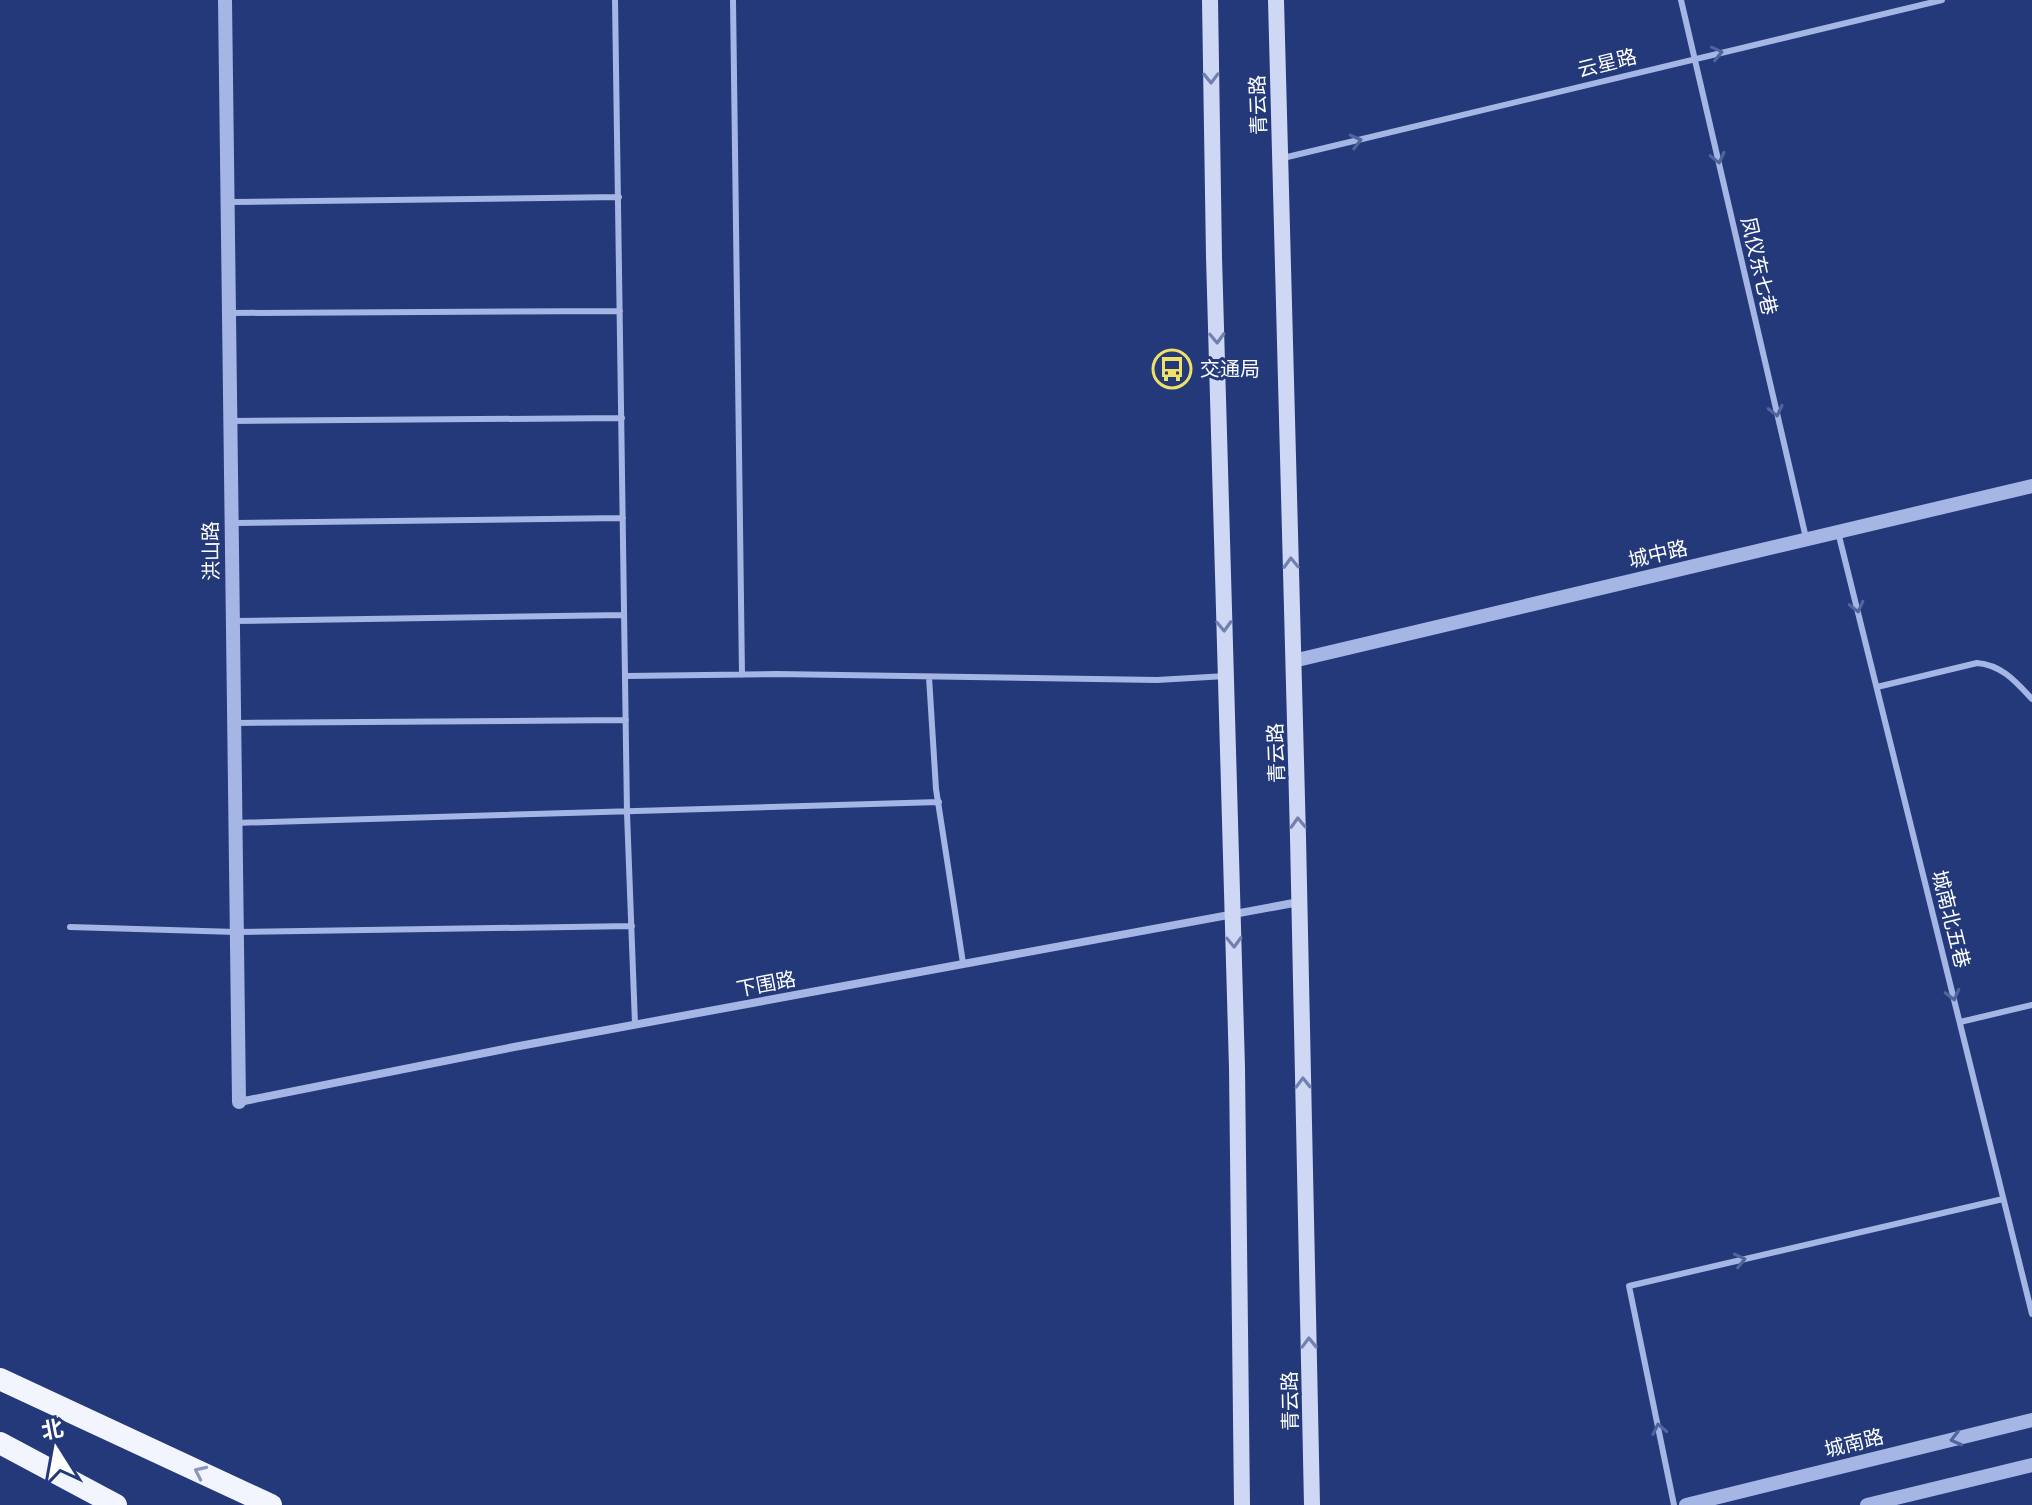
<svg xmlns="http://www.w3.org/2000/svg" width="2032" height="1505" font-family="Overpass,'Noto Sans SC',sans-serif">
  <rect width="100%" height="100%" fill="#233979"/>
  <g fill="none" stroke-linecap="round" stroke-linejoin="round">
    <path stroke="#a5b6e4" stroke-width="6" d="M615,0L627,813L635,1024
      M733,0L742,675
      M1681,0L1806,538
      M1283,158L1942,0
      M230,202L619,197
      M231,313L620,311
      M232,421L622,418
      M234,523L623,518
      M1838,532L2032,1314
      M233,621L624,615
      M626,676L777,674L1157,680L1226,676
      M929,677L936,789L963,963
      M1877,687L1977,663C2002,665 2016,682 2032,699
      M234,723L626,720
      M235,823L939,802
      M70,927L236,932L632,926
      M1960,1022L2032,1005
      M1674,1505L1629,1286L2003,1199"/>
    <path stroke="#a5b6e4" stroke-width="8" d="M239,1102L514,1047L1299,902"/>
    <path stroke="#a5b6e4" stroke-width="14" d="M225,0L239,1102
      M1293,661L2032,486
      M1686,1505L2032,1420
      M1867,1505L2032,1465"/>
    <path stroke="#ced7f4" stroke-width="16" d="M1210,0L1214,257L1237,1068L1242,1505
      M1276,0L1298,837L1312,1505"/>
    <path stroke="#f2f4fe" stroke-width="22" d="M0,1379L271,1505
      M0,1443L116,1505"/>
  </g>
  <defs><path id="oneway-chevron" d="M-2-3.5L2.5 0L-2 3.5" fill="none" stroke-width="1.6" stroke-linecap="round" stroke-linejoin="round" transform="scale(2)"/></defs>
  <g stroke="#50659e">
    <use href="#oneway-chevron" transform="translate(1717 53) rotate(-13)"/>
    <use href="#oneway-chevron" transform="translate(1356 141) rotate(-14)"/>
    <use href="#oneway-chevron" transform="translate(1718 158) rotate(77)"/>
    <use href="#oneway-chevron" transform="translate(1776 411) rotate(77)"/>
    <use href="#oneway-chevron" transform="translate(1857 607) rotate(76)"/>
    <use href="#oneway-chevron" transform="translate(1953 995) rotate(76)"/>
    <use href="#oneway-chevron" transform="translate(1740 1260) rotate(-13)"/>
    <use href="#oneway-chevron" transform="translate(1659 1429) rotate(-102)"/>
    <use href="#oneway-chevron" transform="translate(1956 1439) rotate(166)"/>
  </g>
  <g stroke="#7080b0">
    <use href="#oneway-chevron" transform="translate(1211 78) rotate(89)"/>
    <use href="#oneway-chevron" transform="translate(1217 338) rotate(88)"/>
    <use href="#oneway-chevron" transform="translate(1291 563) rotate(-92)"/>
    <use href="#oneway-chevron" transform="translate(1224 626) rotate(88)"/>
    <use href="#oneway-chevron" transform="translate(1298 823) rotate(-92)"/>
    <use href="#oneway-chevron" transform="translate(1234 942) rotate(88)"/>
    <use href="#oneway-chevron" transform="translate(1303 1083) rotate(-91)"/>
    <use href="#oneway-chevron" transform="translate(1309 1343) rotate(-91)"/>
  </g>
  <use stroke="#8a96bc" href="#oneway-chevron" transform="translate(200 1472) rotate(-155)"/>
  <defs>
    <g id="bus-ring" transform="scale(2)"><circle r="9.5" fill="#233979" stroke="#efe068" stroke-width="1.5"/><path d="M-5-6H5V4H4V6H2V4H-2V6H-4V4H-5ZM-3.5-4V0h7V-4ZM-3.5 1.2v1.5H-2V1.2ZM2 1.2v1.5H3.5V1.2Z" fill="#efe068"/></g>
  </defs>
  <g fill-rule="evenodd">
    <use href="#bus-ring" x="1172" y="369"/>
  </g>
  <g text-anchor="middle" stroke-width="6" stroke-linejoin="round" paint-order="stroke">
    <g font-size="20" fill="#fff" stroke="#233979">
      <text transform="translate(1607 63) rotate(-14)" y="7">云星路</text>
      <text transform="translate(1258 105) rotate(-92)" y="7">青云路</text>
      <text transform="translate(1759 266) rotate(77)" y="7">凤仪东七巷</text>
      <text transform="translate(211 551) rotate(-91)" y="7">洪山路</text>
      <text transform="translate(1658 554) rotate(-13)" y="7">城中路</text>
      <text transform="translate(1276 753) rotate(-92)" y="7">青云路</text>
      <text transform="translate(1951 919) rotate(76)" y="7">城南北五巷</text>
      <text transform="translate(766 984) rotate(-11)" y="7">下围路</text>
      <text transform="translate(1290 1401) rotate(-91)" y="7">青云路</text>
      <text transform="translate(1854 1443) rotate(-14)" y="7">城南路</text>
    </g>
    <g font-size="20" fill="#fff" stroke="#233979" text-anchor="start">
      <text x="1200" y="376">交通局</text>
    </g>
  </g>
  <g transform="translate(56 1449) rotate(349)" stroke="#233979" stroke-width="6" paint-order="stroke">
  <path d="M0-6L14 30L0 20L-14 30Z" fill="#ffffff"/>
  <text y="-12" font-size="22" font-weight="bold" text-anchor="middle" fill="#ffffff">北</text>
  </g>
</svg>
